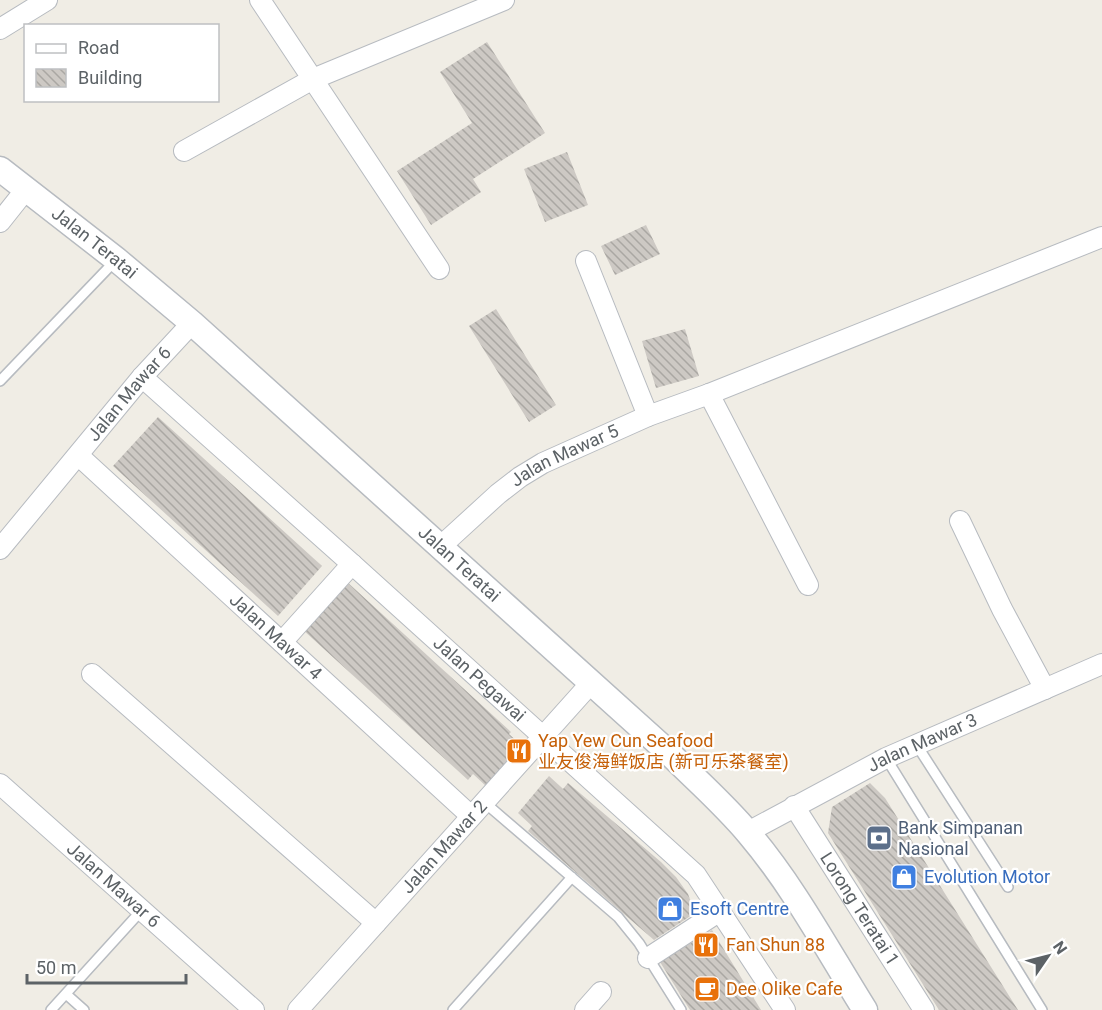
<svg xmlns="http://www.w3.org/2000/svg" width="1102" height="1010" font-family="Roboto,'Noto Sans SC',sans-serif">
  <defs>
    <pattern id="building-back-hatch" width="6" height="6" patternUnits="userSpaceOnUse" patternTransform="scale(1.5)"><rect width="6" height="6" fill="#cdc9c4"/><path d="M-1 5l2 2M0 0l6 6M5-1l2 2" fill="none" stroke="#aaa7a3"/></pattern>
  </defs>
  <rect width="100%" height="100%" fill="#f0ede5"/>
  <path fill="url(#building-back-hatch)" d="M487,42L545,133L473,179L481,192L431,225L397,171L472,123L440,72Z
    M567,152L588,205L545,222L524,169Z
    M646,225L660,254L615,275L601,246Z
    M496,309L556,405L529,422L469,326Z
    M685,329L699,376L656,388L642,341Z
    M158,417L322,566L278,616L113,466Z
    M346,581L511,732L509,734L523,747L487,787L473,774L468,780L302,629Z
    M549,776L563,789L568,783L661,862L676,877L688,894L695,913L654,940L528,831L532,826L518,813Z
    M870,783L885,798L1018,1010H939L828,833L832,807Z
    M712,930L761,1010H690L660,962Z"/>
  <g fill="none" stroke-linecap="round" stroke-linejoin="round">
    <g stroke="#b7bbc0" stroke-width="12">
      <path id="service" d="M0,381L115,261
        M916,744L1008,887
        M886,758L1042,1010
        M484,802L618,917L639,943L681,1010
        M66,994L84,1010
        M51,1010L141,911
        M453,1010L572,877"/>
    </g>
    <g stroke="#b7bbc0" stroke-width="22">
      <g id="minor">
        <path d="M260,0L439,269"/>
        <path d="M0,29L47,0"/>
        <path d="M184,151L313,79L504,0"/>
        <path d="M0,222L27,188"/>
        <path d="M586,261L648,416"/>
        <path id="s1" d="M142,377L352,564L696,875L785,1010"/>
        <path d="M709,394L808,585"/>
        <path id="s2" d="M79,456L471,816"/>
        <path d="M960,521L1002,609L1045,689"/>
        <path id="s3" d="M440,547L498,494L520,477L543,463L648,416L709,394L1102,237"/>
        <path id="s4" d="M0,549L142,377L192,323"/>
        <path d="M282,642L352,564"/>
        <path d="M92,674L376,923"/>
        <path id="s5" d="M0,784L254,1010"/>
        <path id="s6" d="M794,806L924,1010"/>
        <path id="s7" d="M748,832L886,758L1102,664"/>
        <path d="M648,958L720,911"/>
        <path id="s8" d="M298,1010L591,683"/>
        <path d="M585,1010L601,992"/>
      </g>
    </g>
    <g stroke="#b7bbc0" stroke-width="27">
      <g id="tertiary">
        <path id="s9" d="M0,169L117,260L192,323L668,752C695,779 724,804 749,834C794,887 828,951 865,1010"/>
      </g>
    </g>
    <use href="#service" stroke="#fff" stroke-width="9"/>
    <use href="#minor" stroke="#fff" stroke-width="20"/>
    <use href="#tertiary" stroke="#fff" stroke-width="24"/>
  </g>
  <defs>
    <g id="restaurant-square" transform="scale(1.35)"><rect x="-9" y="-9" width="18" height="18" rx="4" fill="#e8710a" stroke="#fff"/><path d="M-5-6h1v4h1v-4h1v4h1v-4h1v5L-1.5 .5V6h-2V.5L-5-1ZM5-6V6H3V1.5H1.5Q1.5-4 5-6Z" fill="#fff"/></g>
    <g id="bank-square" transform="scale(1.35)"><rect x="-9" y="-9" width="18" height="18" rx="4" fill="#5c6f8a" stroke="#fff"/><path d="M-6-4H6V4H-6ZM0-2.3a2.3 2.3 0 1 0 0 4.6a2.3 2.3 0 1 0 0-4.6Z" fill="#fff"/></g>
    <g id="shop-square" transform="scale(1.35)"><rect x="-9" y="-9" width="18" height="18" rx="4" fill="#3f7fe0" stroke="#fff"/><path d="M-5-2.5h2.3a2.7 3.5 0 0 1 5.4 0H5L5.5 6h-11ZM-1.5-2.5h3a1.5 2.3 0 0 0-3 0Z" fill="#fff"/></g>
    <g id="cafe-square" transform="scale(1.35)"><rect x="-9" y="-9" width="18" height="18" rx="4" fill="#e8710a" stroke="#fff"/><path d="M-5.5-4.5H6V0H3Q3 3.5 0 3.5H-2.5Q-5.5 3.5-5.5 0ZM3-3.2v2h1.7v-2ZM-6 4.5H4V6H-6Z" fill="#fff"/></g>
  </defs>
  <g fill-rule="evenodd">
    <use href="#restaurant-square" x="519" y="751"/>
    <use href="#bank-square" x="879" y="838"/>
    <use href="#shop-square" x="904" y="877"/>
    <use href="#shop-square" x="670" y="909"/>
    <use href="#restaurant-square" x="706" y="945"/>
    <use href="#cafe-square" x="707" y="989"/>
  </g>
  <g text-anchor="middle" stroke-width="4.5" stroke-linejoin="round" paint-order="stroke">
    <g font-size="18" fill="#5c6266" stroke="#fff">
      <text dy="6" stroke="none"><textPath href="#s9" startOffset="120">Jalan Teratai</textPath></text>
      <text dy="6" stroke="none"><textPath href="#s4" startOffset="202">Jalan Mawar 6</textPath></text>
      <text dy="6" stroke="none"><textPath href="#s3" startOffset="156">Jalan Mawar 5</textPath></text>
      <text dy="6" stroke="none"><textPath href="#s9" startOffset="606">Jalan Teratai</textPath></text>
      <text dy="6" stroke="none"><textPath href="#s2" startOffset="267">Jalan Mawar 4</textPath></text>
      <text dy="6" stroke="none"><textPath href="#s1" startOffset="453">Jalan Pegawai</textPath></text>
      <text dy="6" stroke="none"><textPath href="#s7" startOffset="196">Jalan Mawar 3</textPath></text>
      <text dy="6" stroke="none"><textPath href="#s8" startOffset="219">Jalan Mawar 2</textPath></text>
      <text dy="6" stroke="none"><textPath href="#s5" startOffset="152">Jalan Mawar 6</textPath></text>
      <text dy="6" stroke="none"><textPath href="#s6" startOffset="122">Lorong Teratai 1</textPath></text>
    </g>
    <g font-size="18" fill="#c56008" stroke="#fff" text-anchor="start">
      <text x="538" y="747">Yap Yew Cun Seafood<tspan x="538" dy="21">业友俊海鲜饭店 (新可乐茶餐室)</tspan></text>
      <text x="726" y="951">Fan Shun 88</text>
      <text x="726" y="995">Dee Olike Cafe</text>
    </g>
    <g font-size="18" fill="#4e5e75" stroke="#fff" text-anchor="start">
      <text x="898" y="834">Bank Simpanan<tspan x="898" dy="21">Nasional</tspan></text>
    </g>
    <g font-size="18" fill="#366cbe" stroke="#fff" text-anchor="start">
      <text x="924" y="883">Evolution Motor</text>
      <text x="690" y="915">Esoft Centre</text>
    </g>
  </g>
  <rect x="24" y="24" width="195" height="78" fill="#ffffff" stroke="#bec0c2" stroke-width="1.5"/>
  <rect x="36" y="44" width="30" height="9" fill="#ffffff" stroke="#bec0c2" stroke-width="1.5"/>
  <text x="78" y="54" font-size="18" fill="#5c6266">Road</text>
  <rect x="36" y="69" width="30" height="18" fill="url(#building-back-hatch)" stroke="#bec0c2" stroke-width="1.5"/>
  <text x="78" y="84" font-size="18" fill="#5c6266">Building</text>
  <g transform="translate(1048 956) rotate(55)" stroke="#ffffff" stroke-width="4.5" paint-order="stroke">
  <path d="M0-4.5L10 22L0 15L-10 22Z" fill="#5c6266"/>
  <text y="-9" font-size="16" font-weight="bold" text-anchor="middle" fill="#5c6266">N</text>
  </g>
  <path d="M27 974v9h159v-9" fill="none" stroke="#5c6266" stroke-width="3"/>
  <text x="36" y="974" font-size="18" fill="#5c6266" stroke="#ffffff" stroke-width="4.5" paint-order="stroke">50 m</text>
</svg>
